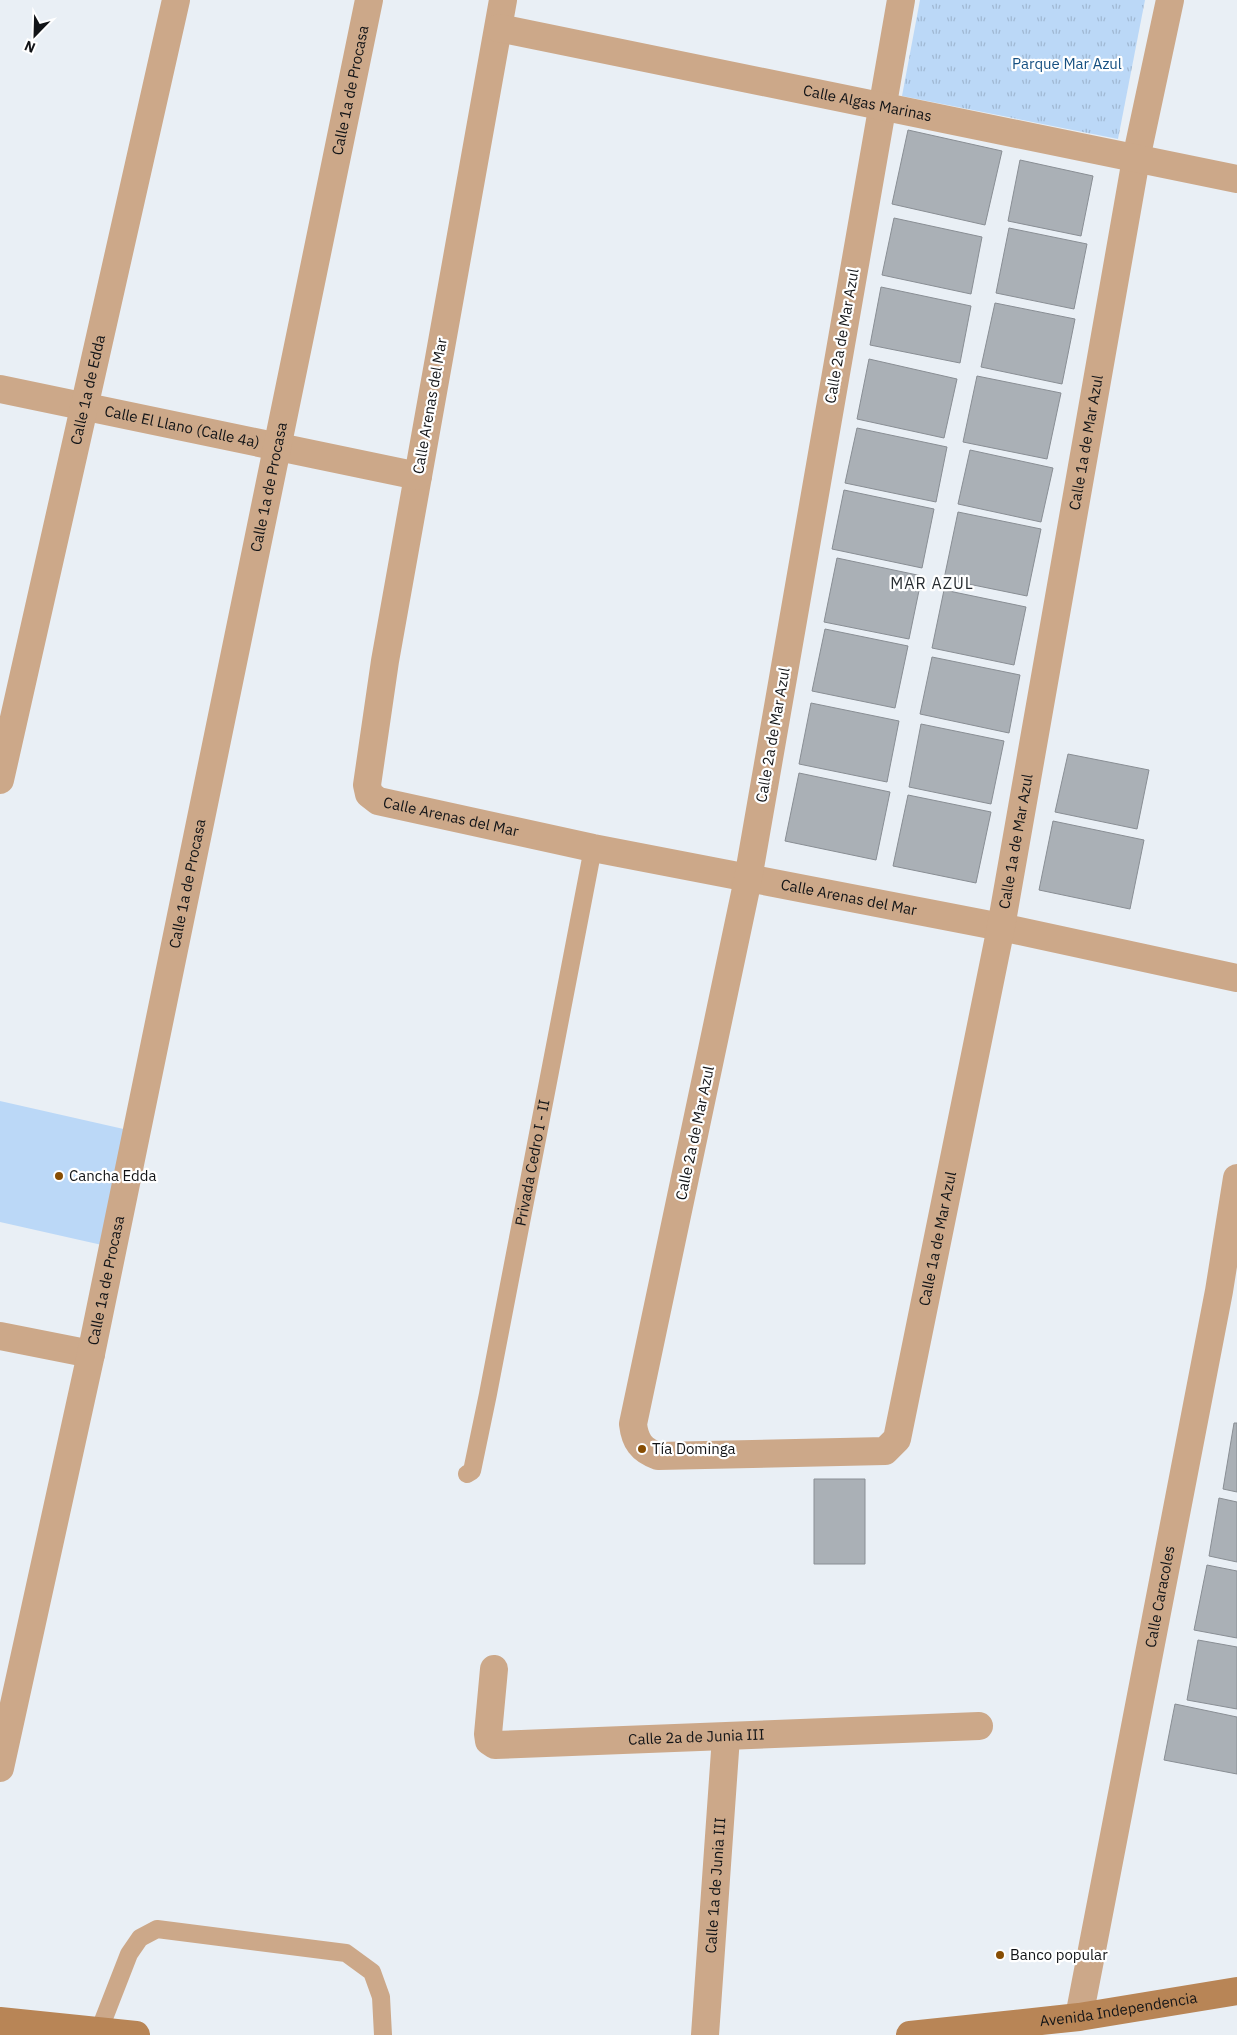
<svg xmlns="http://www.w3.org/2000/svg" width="1237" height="2035" font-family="'IBM Plex Sans',sans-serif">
  <defs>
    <pattern id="park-tufts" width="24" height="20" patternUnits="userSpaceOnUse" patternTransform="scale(1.25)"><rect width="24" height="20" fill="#bbd8f7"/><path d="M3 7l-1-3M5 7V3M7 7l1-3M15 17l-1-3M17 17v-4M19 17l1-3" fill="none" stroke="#a0b8d3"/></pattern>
  </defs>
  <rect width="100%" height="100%" fill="#e9eff5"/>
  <path fill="#bbd8f7" d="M0,1101L128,1130L102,1245L0,1222Z"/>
  <path fill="url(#park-tufts)" d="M920,0H1145L1118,139L902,96Z"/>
  <path fill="#aab0b6" stroke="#898e94" d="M908,130L1002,151L985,225L892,204Z
    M1020,160L1093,176L1081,236L1008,221Z
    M894,218L982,237L971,294L882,275Z
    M1009,228L1087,244L1074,309L996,293Z
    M881,287L971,306L960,363L870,345Z
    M995,303L1075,319L1062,384L981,367Z
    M869,359L957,379L944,438L857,419Z
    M977,376L1061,393L1047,459L963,442Z
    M857,428L947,447L936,502L845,483Z
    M970,450L1053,468L1041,522L958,504Z
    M844,490L934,509L922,568L832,549Z
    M958,512L1041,529L1027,596L944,579Z
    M837,558L922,576L909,639L824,622Z
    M944,590L1026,607L1014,665L932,648Z
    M825,629L908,646L895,708L812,691Z
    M932,657L1020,675L1009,733L920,714Z
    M811,703L899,721L887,782L799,764Z
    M921,724L1004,741L991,804L909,787Z
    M1068,754L1149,770L1137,829L1055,812Z
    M799,773L890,792L876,860L785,841Z
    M908,795L991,812L976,883L893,866Z
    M1053,821L1144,840L1130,909L1039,890Z
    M1234,1423H1237V1492L1223,1489Z
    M814,1479H865V1564H814Z
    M1219,1498L1237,1502V1562L1209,1556Z
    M1207,1565L1237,1571V1638L1194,1630Z
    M1198,1640L1237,1647V1709L1187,1700Z
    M1175,1704L1237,1717V1774L1164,1760Z"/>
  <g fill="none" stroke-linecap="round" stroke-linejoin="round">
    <g stroke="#cca889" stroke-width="18">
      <path id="s1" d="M467,1474L472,1471L488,1394L593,848"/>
      <path d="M99,2031L129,1954L140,1938L157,1929L346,1953L372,1972L381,1997L383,2035"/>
    </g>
    <g stroke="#cca889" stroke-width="28">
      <path id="s2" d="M503,0L385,661L367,785L369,794L378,801L593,848L1001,927L1237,978"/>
      <path id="s3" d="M901,0L748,879L633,1424C635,1441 641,1450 658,1456L885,1451L897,1439L1001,927L1136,159L1170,0"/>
      <path id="s4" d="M499,28L1237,179"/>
      <path id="s5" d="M0,389L418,476"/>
      <path id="s6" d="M0,780L176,0"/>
      <path d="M0,1336L91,1354"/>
      <path id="s7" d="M494,1669L488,1734L489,1741L495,1745L979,1726"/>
      <path id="s8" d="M0,1768L91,1354L369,0"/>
      <path id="s9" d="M1079,2017L1219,1291L1237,1178"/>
      <path id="s10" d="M705,2035L726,1737"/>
    </g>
    <g stroke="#b88556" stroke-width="28">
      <path d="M0,2021L136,2035"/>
      <path id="s11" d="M910,2035L1079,2017L1237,1991"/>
    </g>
  </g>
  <g fill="#874d03" stroke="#fff" stroke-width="2">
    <circle cx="59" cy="1176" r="5"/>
    <circle cx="642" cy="1449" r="5"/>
    <circle cx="1000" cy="1955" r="5"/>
  </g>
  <g text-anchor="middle" stroke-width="4.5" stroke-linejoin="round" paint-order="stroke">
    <g font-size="15" fill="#165082" stroke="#fff">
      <text x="1067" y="69">Parque Mar Azul</text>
    </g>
    <g font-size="15" fill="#121417" stroke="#fff">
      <text dy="5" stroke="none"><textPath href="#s8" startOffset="1714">Calle 1a de Procasa</textPath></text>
      <text dy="5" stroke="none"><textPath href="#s4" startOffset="376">Calle Algas Marinas</textPath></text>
      <text transform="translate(842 336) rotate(-80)" y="5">Calle 2a de Mar Azul</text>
      <text dy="5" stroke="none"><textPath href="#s6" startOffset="400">Calle 1a de Edda</textPath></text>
      <text transform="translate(430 406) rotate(-80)" y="5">Calle Arenas del Mar</text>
      <text dy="5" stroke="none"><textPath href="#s5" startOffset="186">Calle El Llano (Calle 4a)</textPath></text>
      <text dy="5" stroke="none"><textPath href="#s3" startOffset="2751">Calle 1a de Mar Azul</textPath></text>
      <text dy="5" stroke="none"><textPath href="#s8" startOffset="1309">Calle 1a de Procasa</textPath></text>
      <text transform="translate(773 735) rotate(-80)" y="5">Calle 2a de Mar Azul</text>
      <text dy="5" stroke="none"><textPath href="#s2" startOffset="892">Calle Arenas del Mar</textPath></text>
      <text dy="5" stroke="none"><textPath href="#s3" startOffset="2346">Calle 1a de Mar Azul</textPath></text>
      <text dy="5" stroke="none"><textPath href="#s8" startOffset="904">Calle 1a de Procasa</textPath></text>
      <text dy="5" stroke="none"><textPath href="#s2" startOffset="1298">Calle Arenas del Mar</textPath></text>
      <text transform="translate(695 1133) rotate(-78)" y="5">Calle 2a de Mar Azul</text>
      <text dy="5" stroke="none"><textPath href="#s1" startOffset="320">Privada Cedro I - II</textPath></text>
      <text dy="5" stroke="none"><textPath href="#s3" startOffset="1941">Calle 1a de Mar Azul</textPath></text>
      <text dy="5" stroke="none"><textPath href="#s8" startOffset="499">Calle 1a de Procasa</textPath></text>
      <text dy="5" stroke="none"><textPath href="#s9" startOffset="428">Calle Caracoles</textPath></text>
      <text dy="5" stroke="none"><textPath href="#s7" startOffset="281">Calle 2a de Junia III</textPath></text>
      <text dy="5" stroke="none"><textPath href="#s10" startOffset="150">Calle 1a de Junia III</textPath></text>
      <text dy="5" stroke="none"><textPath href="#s11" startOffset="210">Avenida Independencia</textPath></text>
    </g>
    <g font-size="15" fill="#121417" stroke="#fff" text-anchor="start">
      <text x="69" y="1181">Cancha Edda</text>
      <text x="652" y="1454">Tía Dominga</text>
      <text x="1010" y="1960">Banco popular</text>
    </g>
    <g font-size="16" letter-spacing="1" fill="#282d31" stroke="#fff">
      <text x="932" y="589">MAR AZUL</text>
    </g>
  </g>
  <g transform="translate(35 35) rotate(203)" stroke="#ffffff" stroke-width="4" paint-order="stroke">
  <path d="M0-4L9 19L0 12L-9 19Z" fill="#121417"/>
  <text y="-8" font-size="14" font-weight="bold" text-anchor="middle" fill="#121417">N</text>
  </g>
</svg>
